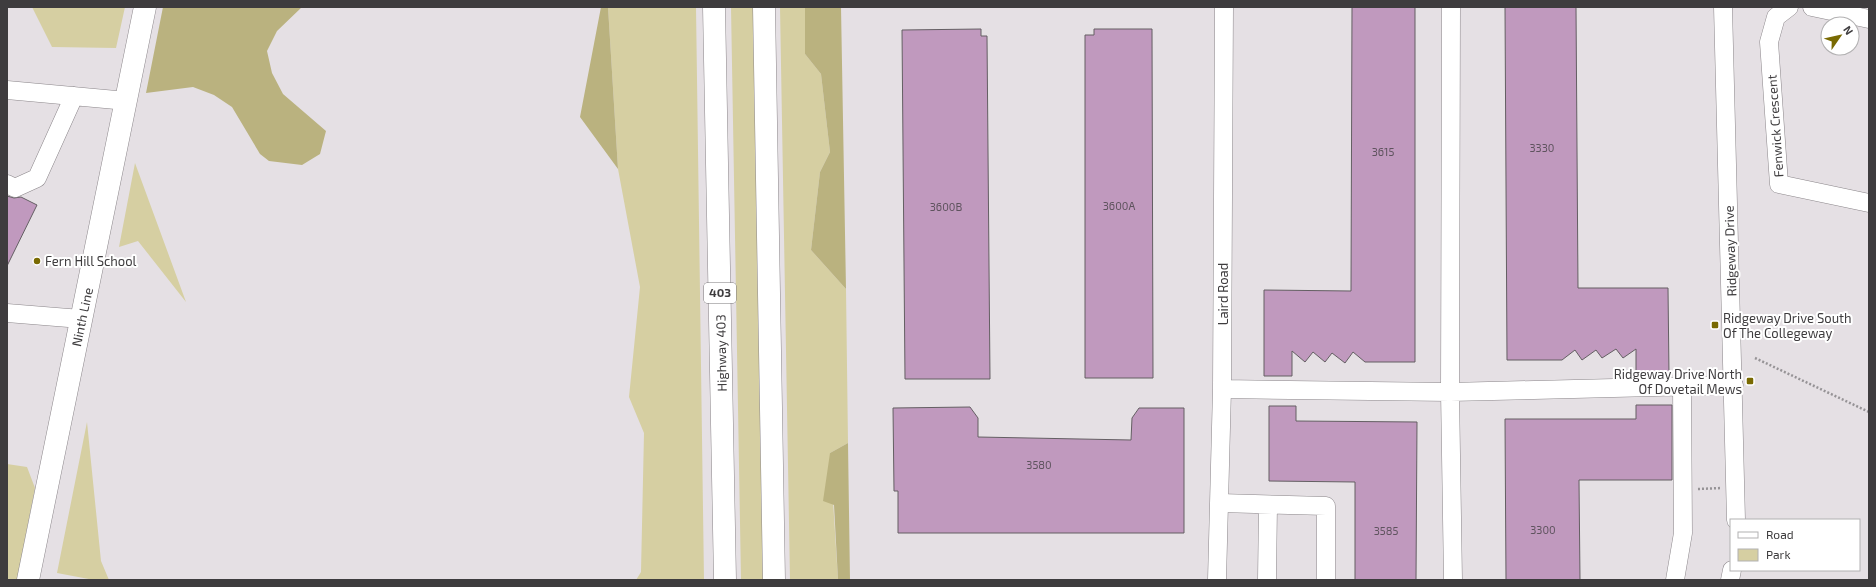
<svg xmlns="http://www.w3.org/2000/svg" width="1876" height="587" font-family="'Exo 2',sans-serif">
  <rect width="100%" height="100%" fill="#e5e0e4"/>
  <path fill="#d6cfa2" d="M32,7H125L116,48L52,47Z
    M608,7H696L704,580H636L641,572L644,433L629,397L640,287L618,169Z
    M731,7H754L764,580H741Z
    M780,7H805V54L821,74L830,152L820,172L811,250L846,289L848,443L830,453L838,580H790Z
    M135,163L186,302L138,241L119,247Z
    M87,422L101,561L109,580H94L57,573Z
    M7,464L27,467L35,488L17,580H7Z"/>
  <path fill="#bab27f" d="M163,7H302L277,31L267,51L272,73L283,94L326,131L320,154L302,165L269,161L260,154L232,107L214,95L193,87L146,93Z
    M601,7H608L618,169L580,117Z
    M805,7H841L846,289L811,250L820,172L830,152L821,74L805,54Z
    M848,443L850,580H838L834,505L823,501L830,453Z"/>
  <path fill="#c099be" stroke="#645f63" d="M1352,7H1415V362H1365L1353,352L1345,363L1332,353L1325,362L1313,352L1305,362L1292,351V376H1264V290L1351,291Z
    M1505,7H1576L1578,288H1668L1669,375H1636V349L1623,358L1616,349L1602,358L1596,350L1582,360L1575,350L1562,360H1507Z
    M981,29V36H987L990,379H905L902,30Z
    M1094,29H1152L1153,378H1085V35H1094Z
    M7,196L14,198L21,197L37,205L7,266Z
    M1636,405H1672V480H1579L1580,580H1506L1505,419H1636Z
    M1269,406H1296V421L1417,422L1416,580H1355V482L1269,481Z
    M970,407L978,418V437L1131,440L1132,418L1139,408H1184V533H898V491H894L893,408Z"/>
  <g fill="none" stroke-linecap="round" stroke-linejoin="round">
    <g stroke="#8b868a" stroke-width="19">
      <path id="minor" d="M1451,7L1450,392L1453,580
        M1723,7L1736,520
        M1789,7L1776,17L1769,42L1779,184L1869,203
        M1812,7L1869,19
        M7,90L127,101
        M7,184L15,188L37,178L74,96
        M7,313L81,319
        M1222,389L1450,392L1734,385
        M1220,503L1326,506V580
        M1217,580L1222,389L1224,7
        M1267,580L1268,505
        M1675,580L1683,533L1682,386
        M1730,580L1732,570"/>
    </g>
    <g stroke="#8b868a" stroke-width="23">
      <path id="major" d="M28,580L145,7"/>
    </g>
    <g stroke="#8b868a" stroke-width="23">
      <path id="highway" d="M714,7L725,580
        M764,7L774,580"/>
    </g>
    <path stroke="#969396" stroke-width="2.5" stroke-dasharray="2 2" stroke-linecap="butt" d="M1755,358L1869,412
      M1698,489L1721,488"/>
    <use href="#minor" stroke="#fff" stroke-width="18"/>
    <use href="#major" stroke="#fff" stroke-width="22"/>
    <use href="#highway" stroke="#fff" stroke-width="22"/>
  </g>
  <g fill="#796a02" stroke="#fff" stroke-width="1.5">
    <circle cx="37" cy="261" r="4"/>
    <rect x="1711" y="321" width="8" height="8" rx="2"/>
    <rect x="1746" y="377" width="8" height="8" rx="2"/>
  </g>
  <g text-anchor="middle" stroke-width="4" stroke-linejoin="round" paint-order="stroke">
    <g font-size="11" fill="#5e535e">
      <text x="1542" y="152">3330</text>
      <text x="1383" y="156">3615</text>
      <text x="1119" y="210">3600A</text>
      <text x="946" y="211">3600B</text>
      <text x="1039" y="469">3580</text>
      <text x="1543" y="534">3300</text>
      <text x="1386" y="535">3585</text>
    </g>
    <rect fill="#fff" stroke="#787678" stroke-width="1" x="704" y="283" width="32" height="20" rx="3"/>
    <g font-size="12" font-weight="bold" fill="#3e3c3e">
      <text x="720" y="297">403</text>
    </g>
    <g font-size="13" fill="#3e3c3e" stroke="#fff">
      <text transform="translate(1775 126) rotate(-94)" y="5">Fenwick Crescent</text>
      <text transform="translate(1730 251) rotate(-92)" y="5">Ridgeway Drive</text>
      <text transform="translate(1223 294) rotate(-90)" y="5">Laird Road</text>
      <text transform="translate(82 317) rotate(-78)" y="5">Ninth Line</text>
      <text transform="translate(721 353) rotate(-91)" y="5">Highway 403</text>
    </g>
    <g font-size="13" fill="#3e3c3e" stroke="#fff" text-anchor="start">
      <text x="45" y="266">Fern Hill School</text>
      <text x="1723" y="323">Ridgeway Drive South<tspan x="1723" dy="15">Of The Collegeway</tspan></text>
      <text x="1742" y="379" text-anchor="end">Ridgeway Drive North<tspan x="1742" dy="15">Of Dovetail Mews</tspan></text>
    </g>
  </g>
  <rect width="1876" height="587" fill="none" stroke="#3e3c3e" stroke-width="16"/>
  <rect x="1730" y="519" width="130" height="52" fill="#ffffff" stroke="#b2b1b2"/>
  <rect x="1738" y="532" width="20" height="6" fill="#ffffff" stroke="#b2b1b2"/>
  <text x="1766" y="539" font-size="12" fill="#3e3c3e">Road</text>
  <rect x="1738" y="549" width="20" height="12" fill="#d6cfa2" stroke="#b2b1b2"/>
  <text x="1766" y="559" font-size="12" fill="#3e3c3e">Park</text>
  <g transform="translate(1840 36) rotate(56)"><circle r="19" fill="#ffffff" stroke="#b2b1b2"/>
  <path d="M0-3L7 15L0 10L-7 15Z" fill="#796a02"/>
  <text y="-6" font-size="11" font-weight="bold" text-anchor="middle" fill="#3e3c3e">N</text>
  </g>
</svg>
